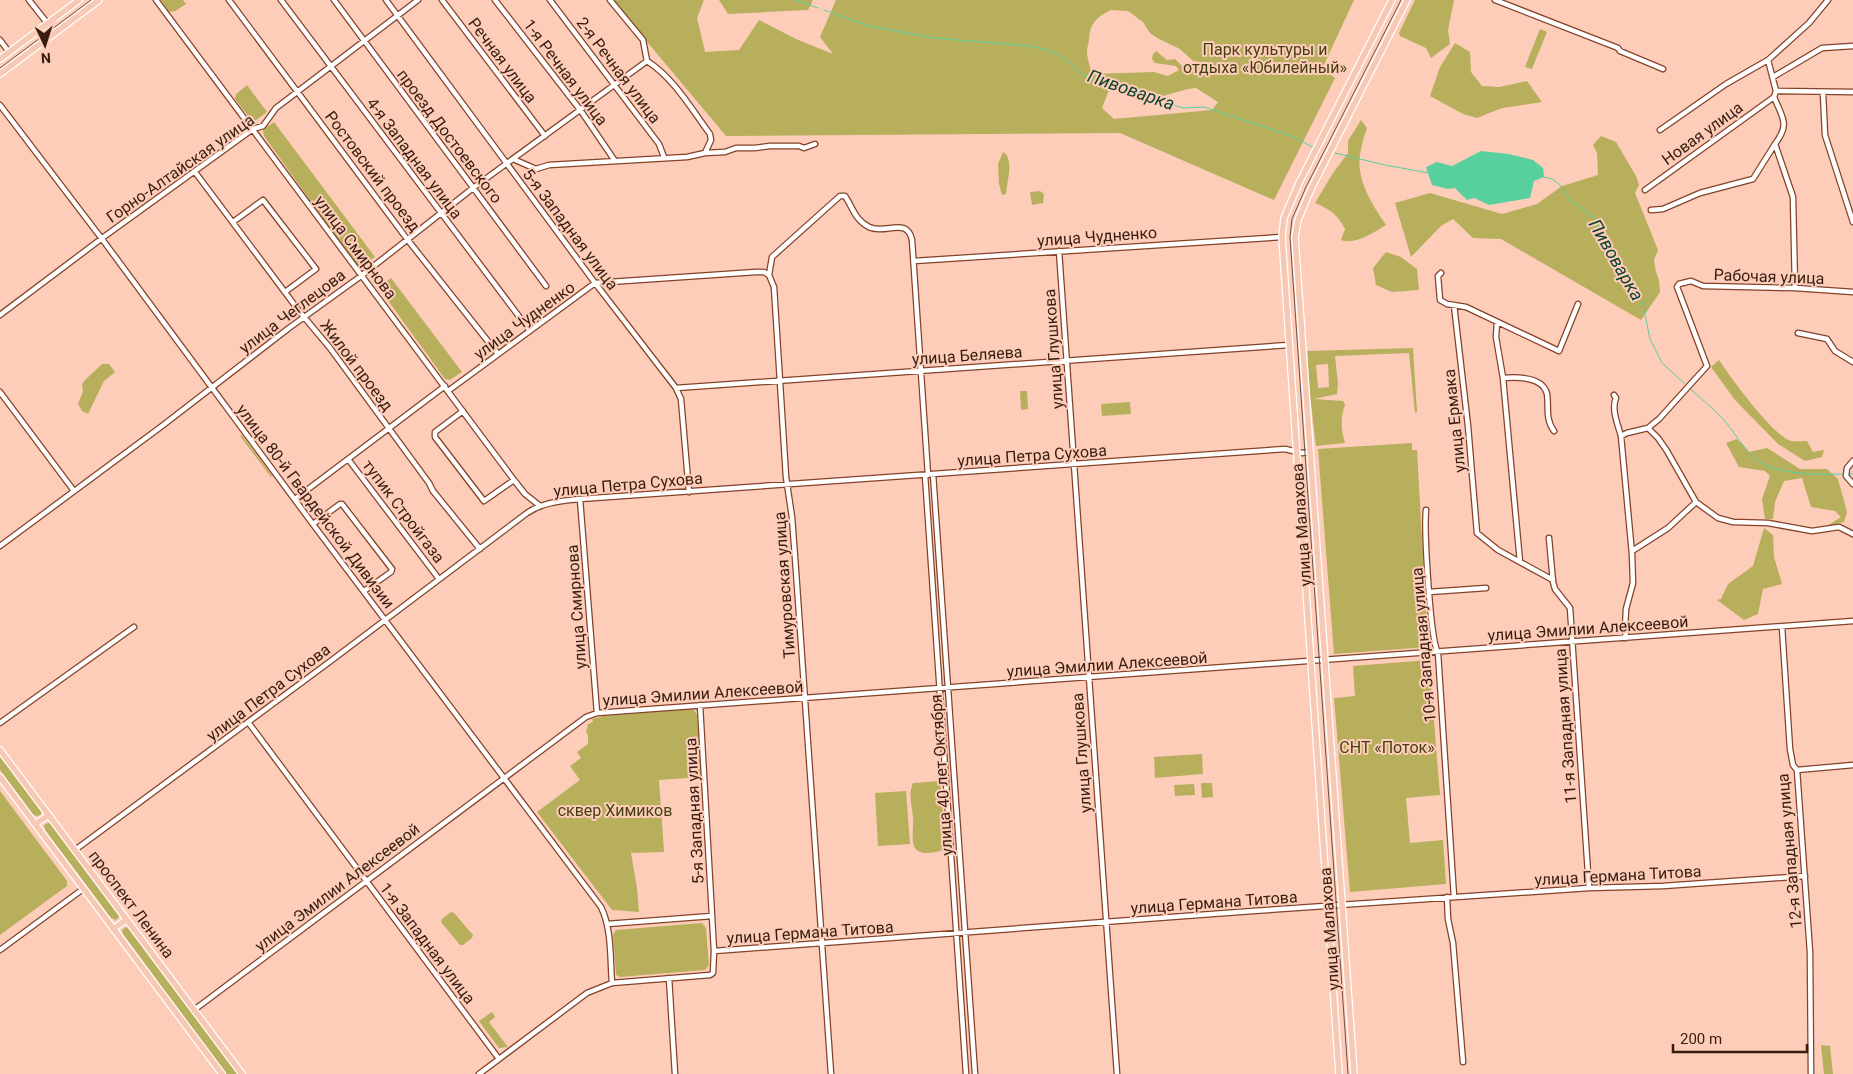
<svg xmlns="http://www.w3.org/2000/svg" width="1853" height="1074" font-family="Roboto,sans-serif">
  <rect width="100%" height="100%" fill="#fdcdba"/>
  <path fill="#b7af5c" fill-rule="evenodd" d="M161,0H183L186,4L175,11L169,12Z
    M612,0H704L697,18L705,52L739,50L759,20L796,39L833,54L820,37L836,0H1354L1322,69L1335,78L1274,200L1120,133L726,136ZM1111,10L1128,11L1143,22L1150,33L1159,39L1180,49L1193,61L1208,63L1185,69L1175,59L1167,60L1156,51L1153,54L1152,59L1155,63L1176,66L1179,70L1168,76L1154,72L1092,74C1090,67 1087,58 1087,51C1087,47 1089,43 1089,39C1090,23 1097,17 1111,10ZM1118,86L1134,88L1163,96L1188,89L1196,88L1218,102L1212,110L1114,119L1102,108L1109,90Z
    M719,0H813L808,10L728,14Z
    M1415,0H1454L1448,30L1450,44L1431,58L1426,48L1400,36L1399,33Z
    M1540,29L1547,32L1532,69L1525,67Z
    M1455,43L1470,52L1471,72L1482,86L1499,87L1527,81L1542,102L1502,108L1477,118L1463,114L1430,96L1440,67Z
    M247,85L267,112L256,120H251L235,99L236,94Z
    M1361,120L1367,128C1364,137 1361,146 1360,155C1356,180 1373,206 1386,225C1373,233 1356,245 1341,240L1345,229C1338,215 1330,209 1315,203L1333,173L1348,153V141Z
    M274,122L375,257L362,266H357L264,136L263,130Z
    M1601,136L1616,142L1636,176L1639,185L1635,193L1658,250L1654,260L1656,272L1659,280L1660,292L1641,320L1501,239L1473,238L1453,219L1441,226L1411,257L1395,203L1430,193L1502,214L1537,204L1562,186L1598,175L1597,153L1593,145Z
    M1003,152L1006,154C1013,166 1007,180 1006,194L1002,195L999,184L998,164Z
    M1040,191L1044,194L1043,203L1032,205L1030,192Z
    M1386,252L1401,257L1417,269L1419,290L1392,292L1376,285L1373,268Z
    M391,278L462,372L450,380L445,379L381,291V285Z
    M1413,348L1417,412L1415,413L1409,353L1335,356L1338,383L1337,394L1314,399L1343,401L1345,405C1340,418 1341,430 1345,443L1316,446L1310,395L1307,351ZM1328,364L1329,387L1318,388L1316,365Z
    M1719,360C1731,378 1772,435 1791,441C1795,442 1802,441 1807,441L1813,452L1824,450L1822,457L1805,461L1778,444L1735,400L1711,367Z
    M102,364H109L115,372L104,381L88,414L82,411L78,404L83,391L82,385L84,381Z
    M1020,391H1027L1028,409L1021,410Z
    M1130,402L1131,414L1102,416L1101,404Z
    M242,435L272,476L271,477L240,436Z
    M1737,439L1749,452L1767,448L1800,469H1827L1838,479L1847,512L1844,522L1827,526L1841,517L1835,511L1811,507L1802,478L1784,481L1775,502L1773,519H1765L1762,499L1770,476L1765,471L1739,467L1726,443Z
    M1412,443V450H1417L1428,647L1334,654L1318,449Z
    M1764,528L1773,535L1774,557L1782,584L1763,589L1758,614L1744,620L1717,600L1721,599L1728,584L1753,566Z
    M1429,660L1440,795L1406,798L1410,843L1443,840L1446,884L1350,892L1334,698L1355,696L1353,666Z
    M691,709L694,710L697,715L701,777L659,780L664,852L631,853L637,888L639,912L612,910L537,812L580,780L570,766L581,758L577,752L588,744V735L586,732L588,724L593,722L592,719L604,716Z
    M1202,754L1203,774L1155,778L1154,757Z
    M0,755L41,809V814L38,816L33,815L0,770Z
    M940,781L946,847C941,852 936,852 929,853C905,854 915,830 913,817C912,805 908,794 913,783Z
    M1201,783H1212L1213,797L1202,798Z
    M1194,784L1195,795L1175,796L1174,785Z
    M0,791L67,881V886L0,935Z
    M906,791L910,844L878,846L875,793Z
    M48,823L52,824L118,912L119,917L116,920L111,918L45,830L44,825Z
    M451,912L454,913L473,935L472,938L463,945H460L441,922L442,919Z
    M702,923L706,928L709,965L705,970L620,977L616,975L613,935L616,930Z
    M126,927L130,929L238,1074H226L123,934L122,930Z
    M492,1012L495,1017L489,1022L508,1047L499,1048L479,1021Z
    M1821,1045L1830,1046L1833,1074H1824Z"/>
  <path fill="#57d09e" d="M1481,151L1509,154L1533,160L1543,168L1544,177L1534,181L1530,198L1489,205L1474,198L1467,200L1455,188L1448,189L1432,185L1426,167L1437,162L1452,166Z"/>
  <g fill="none" stroke-linecap="round" stroke-linejoin="round">
    <path stroke="#57d09e" stroke-width="1" d="M796,0L818,8
      M824,10L869,26L933,38L1030,46L1051,51L1064,58L1083,75L1102,83L1111,84L1123,92L1165,102L1183,108L1204,107L1294,137L1314,148
      M1335,153L1385,165L1429,173
      M1544,177L1552,179L1559,184L1570,200L1596,219L1603,240L1642,301L1650,339L1662,363L1685,384
      M1690,389C1702,399 1714,409 1724,420C1735,433 1743,448 1756,459C1775,475 1818,475 1842,474
      M1850,474H1853"/>
    <g stroke="#844226" stroke-width="7">
      <path id="minor" d="M29,0L48,24
        M156,0L514,480L525,494L540,506
        M229,0L407,239L498,354
        M281,0L530,331
        M334,0L546,286
        M386,0L595,283L676,388L681,399L689,492
        M442,0L545,136
        M495,0L581,111L615,161
        M550,0L659,144L664,157
        M610,0L643,40L647,61C674,78 692,110 710,134L711,140L705,153
        M1495,0L1618,48L1620,51L1663,69
        M0,40L9,52
        M1768,60L1776,91L1774,97C1783,119 1790,124 1775,144L1793,197L1795,288
        M1773,77L1822,48L1853,46
        M1776,91L1853,92
        M1823,93L1825,135L1853,222
        M0,105L102,239L315,527L601,907C612,929 610,959 612,983
        M1660,130L1726,84L1768,60L1809,23L1828,0
        M513,159L536,169L549,165L687,157L705,153L725,152L736,148H755L770,146H799L804,148L815,144
        M195,172L299,311L330,348L429,483L433,491L480,549
        M1645,190L1774,97
        M1651,210L1663,209L1700,193L1753,179L1775,144
        M233,222L263,200L316,269L285,292
        M1059,251L1117,1074
        M914,261L1282,237
        M1441,273L1438,276L1440,300L1447,304L1466,307L1559,351L1578,304
        M769,275L774,287L786,477L792,517L796,571L831,1074
        M769,275L772,257L840,196H845C853,208 855,220 869,227C885,235 907,216 912,240L928,475
        M1454,305L1468,426L1477,533L1498,550L1553,580
        M0,315L105,236L253,129L263,126L276,108L418,0
        M1497,322L1496,337L1503,378L1520,562
        M1798,333L1827,339L1835,351L1853,362
        M1503,378C1516,377 1543,376 1547,394C1549,407 1545,419 1554,431
        M676,388L1289,345
        M448,391L595,283L756,272H764L769,275
        M0,392L74,491
        M1614,395L1616,398C1611,409 1618,425 1621,436L1627,433L1648,428L1659,419L1707,366L1679,292L1677,287L1679,284L1691,281L1703,286L1795,288L1853,292
        M463,411L435,432V437L484,501L514,480
        M1648,428L1658,438L1667,451L1696,502L1718,518L1733,522L1768,523L1812,531L1839,527L1853,534
        M1621,436L1632,554L1633,583L1626,609L1625,629L1626,638
        M348,459L439,579
        M1853,461L1847,468L1846,476L1853,484
        M933,474L975,1074
        M925,475L966,1074
        M295,499L445,386
        M580,499L597,713
        M1426,510C1424,530 1430,639 1438,653L1454,897
        M313,524L340,504H342L392,569L391,572L364,591
        M1549,538L1553,582L1555,589L1570,608L1589,888
        M0,546L162,426L289,328L361,276L473,188L647,61
        M1632,551L1668,528L1696,502
        M1429,592L1486,588
        M1782,627L1790,749L1793,765L1797,770L1810,952L1811,1074
        M248,722L499,1059
        M0,723L134,627
        M1797,770L1853,765
        M75,850L328,663L527,513C543,502 562,501 580,499L1285,449L1302,453L1310,452
        M1447,897L1448,919L1453,943L1463,1062
        M607,924L712,916
        M0,950L83,889
        M714,951L1253,911L1589,888L1663,886L1805,876
        M669,978L675,1074
        M194,1010L586,717L597,713C1015,682 1434,653 1853,621
        M479,1074L587,993L612,983L710,975L713,973L714,951L700,705"/>
    </g>
    <g stroke="#fff" stroke-width="8">
      <path id="major" d="M0,59L79,0
        M0,74L99,0
        M0,750L242,1074
        M0,777L222,1074
        M35,824L49,815
        M113,929L126,920
        M1339,1074L1282,237L1284,218L1299,183L1392,0
        M1354,1074L1295,237L1298,220L1311,189L1407,0"/>
    </g>
    <use href="#minor" stroke="#fff" stroke-width="4.5"/>
    <use href="#major" stroke="#f7c8b4" stroke-width="5.5"/>
    <path stroke="#714f41" stroke-width="1" d="M0,68L91,0
      M1348,1074L1290,237L1292,219L1306,187L1401,0"/>
  </g>
  <g text-anchor="middle" stroke-width="4" stroke-linejoin="round" paint-order="stroke">
    <g font-size="16" fill="#454012" stroke="#fdcdba">
      <text x="1265" y="55">Парк культуры и<tspan x="1265" dy="18">отдыха «Юбилейный»</tspan></text>
      <text x="1387" y="753">СНТ «Поток»</text>
      <text x="615" y="816">сквер Химиков</text>
    </g>
    <g font-size="16" fill="#381c10" stroke="#fdcdba">
      <text transform="translate(503 60) rotate(53)" y="6">Речная улица</text>
      <text transform="translate(619 70) rotate(53)" y="6">2-я Речная улица</text>
      <text transform="translate(566 72) rotate(53)" y="6">1-я Речная улица</text>
      <text transform="translate(1702 133) rotate(-36)" y="6">Новая улица</text>
      <text transform="translate(450 136) rotate(53)" y="6">проезд Достоевского</text>
      <text transform="translate(415 158) rotate(53)" y="6">4-я Западная улица</text>
      <text transform="translate(180 168) rotate(-35)" y="6">Горно-Алтайская улица</text>
      <text transform="translate(373 171) rotate(53)" y="6">Ростовский проезд</text>
      <text transform="translate(571 229) rotate(53)" y="6">5-я Западная улица</text>
      <text transform="translate(1097 236) rotate(-4)" y="6">улица Чудненко</text>
      <text transform="translate(356 247) rotate(53)" y="6">улица Смирнова</text>
      <text transform="translate(1769 276) rotate(2)" y="6">Рабочая улица</text>
      <text transform="translate(292 311) rotate(-37)" y="6">улица Чеглецова</text>
      <text transform="translate(524 320) rotate(-36)" y="6">улица Чудненко</text>
      <text transform="translate(1053 349) rotate(-94)" y="6">улица Глушкова</text>
      <text transform="translate(967 355) rotate(-4)" y="6">улица Беляева</text>
      <text transform="translate(357 365) rotate(53)" y="6">Жилой проезд</text>
      <text transform="translate(1454 421) rotate(-96)" y="6">улица Ермака</text>
      <text transform="translate(1032 455) rotate(-4)" y="6">улица Петра Сухова</text>
      <text transform="translate(628 484) rotate(-5)" y="6">улица Петра Сухова</text>
      <text transform="translate(316 506) rotate(53)" y="6">улица 80-й Гвардейской Дивизии</text>
      <text transform="translate(404 511) rotate(53)" y="6">тупик Стройгаза</text>
      <text transform="translate(1301 525) rotate(-94)" y="6">улица Малахова</text>
      <text transform="translate(784 585) rotate(-94)" y="6">Тимуровская улица</text>
      <text transform="translate(576 607) rotate(-94)" y="6">улица Смирнова</text>
      <text transform="translate(1588 628) rotate(-4)" y="6">улица Эмилии Алексеевой</text>
      <text transform="translate(1423 645) rotate(-95)" y="6">10-я Западная улица</text>
      <text transform="translate(1107 664) rotate(-4)" y="6">улица Эмилии Алексеевой</text>
      <text transform="translate(268 692) rotate(-37)" y="6">улица Петра Сухова</text>
      <text transform="translate(703 693) rotate(-4)" y="6">улица Эмилии Алексеевой</text>
      <text transform="translate(1565 726) rotate(-94)" y="6">11-я Западная улица</text>
      <text transform="translate(1081 753) rotate(-94)" y="6">улица Глушкова</text>
      <text transform="translate(941 775) rotate(-94)" y="6">улица 40 лет Октября</text>
      <text transform="translate(694 811) rotate(-93)" y="6">5-я Западная улица</text>
      <text transform="translate(1789 851) rotate(-95)" y="6">12-я Западная улица</text>
      <text transform="translate(1618 875) rotate(-3)" y="6">улица Германа Титова</text>
      <text transform="translate(337 887) rotate(-37)" y="6">улица Эмилии Алексеевой</text>
      <text transform="translate(1214 902) rotate(-4)" y="6">улица Германа Титова</text>
      <text transform="translate(132 904) rotate(53)" y="6">проспект Ленина</text>
      <text transform="translate(1329 929) rotate(-94)" y="6">улица Малахова</text>
      <text transform="translate(810 932) rotate(-4)" y="6">улица Германа Титова</text>
      <text transform="translate(428 943) rotate(53)" y="6">1-я Западная улица</text>
    </g>
    <g font-size="18" font-style="italic" fill="#0d422e" stroke="#fdcdba">
      <text transform="translate(1131 90) rotate(19)" y="6">Пивоварка</text>
      <text transform="translate(1616 260) rotate(60)" y="6">Пивоварка</text>
    </g>
  </g>
  <g transform="translate(45 45) rotate(176)" stroke="#fdcdba" stroke-width="4" paint-order="stroke">
  <path d="M0-4L9 19L0 12L-9 19Z" fill="#381c10"/>
  <text y="-8" font-size="14" font-weight="bold" text-anchor="middle" fill="#381c10">N</text>
  </g>
  <path d="M1673 1044v8h134v-8" fill="none" stroke="#381c10" stroke-width="2.5"/>
  <text x="1680" y="1044" font-size="15" fill="#381c10" stroke="#fdcdba" stroke-width="4" paint-order="stroke">200 m</text>
</svg>
